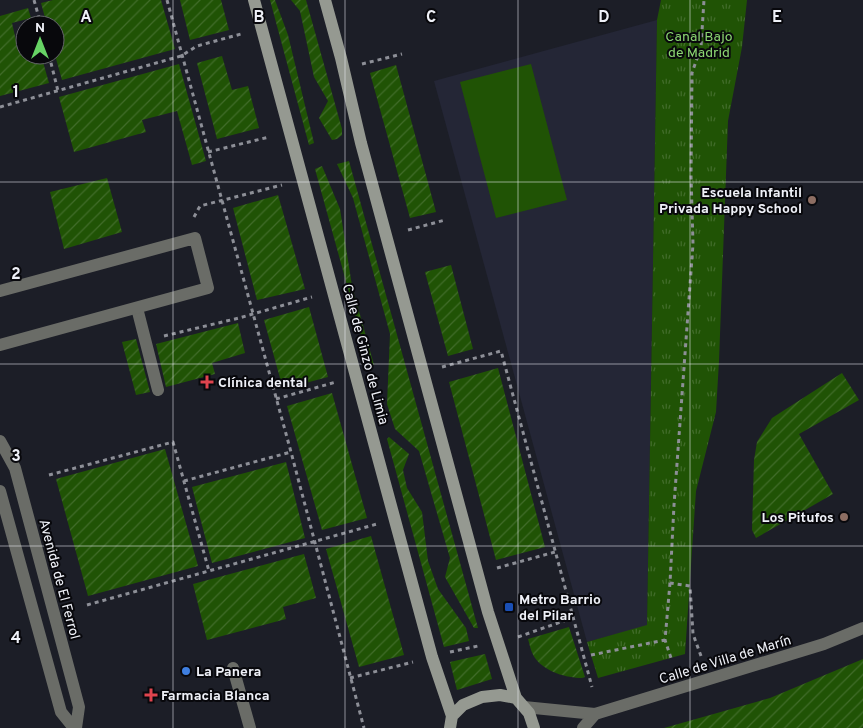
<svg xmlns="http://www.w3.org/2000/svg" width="863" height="728" font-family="Overpass,sans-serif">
  <defs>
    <pattern id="grass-tufts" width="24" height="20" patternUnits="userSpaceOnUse" patternTransform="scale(1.25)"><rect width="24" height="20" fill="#205305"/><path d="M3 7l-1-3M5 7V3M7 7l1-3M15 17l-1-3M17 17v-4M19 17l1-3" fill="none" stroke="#416c2a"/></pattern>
    <pattern id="garden-furrows" width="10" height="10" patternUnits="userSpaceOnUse" patternTransform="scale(1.25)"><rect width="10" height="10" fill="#205305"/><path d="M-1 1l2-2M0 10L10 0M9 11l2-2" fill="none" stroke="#416c2a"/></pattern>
  </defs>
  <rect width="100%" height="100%" fill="#1c1e27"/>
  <path fill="#242636" d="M657,20L647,626L587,642L434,81Z"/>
  <path fill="url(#grass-tufts)" d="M661,0H747L742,47L728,121L719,361L716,412L696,491L685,654L598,678L587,642L647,625L657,20Z"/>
  <path fill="url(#garden-furrows)" d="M53,0H161L175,49L62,80L55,55V25H47L41,3Z
    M180,0H221L229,30L190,40Z
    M270,0H275L288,35L314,143L309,145Z
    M291,0H306L342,129V135L337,139L332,140L319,118L328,101L314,77L300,11Z
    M28,8L31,18L12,23L17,45L25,44V55H41L49,83L0,96V16Z
    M222,56L232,90L248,86L259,128L217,139L197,63Z
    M179,64L206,161L192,165L177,111L142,120L146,132L74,152L59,97Z
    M396,65L436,212L410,218L370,73Z
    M349,161L478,628H474L445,577L450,558L419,451L395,429L387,404L390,334L353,198L337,164Z
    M322,166L340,209L352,286L374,365H369L315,169Z
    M107,178L122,232L64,249L50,192Z
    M278,195L305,289L257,300L233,208Z
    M451,265L473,349L448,356L425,272Z
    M309,307L328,377L283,389L264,320Z
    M238,323L245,353L212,363L215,374L166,387L156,344Z
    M136,339L150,392L136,395L122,342Z
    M498,368L545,547L496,560L449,382Z
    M842,373L859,400L799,434L833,494L756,538L752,530L754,460L757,442L772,418Z
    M332,393L367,518L322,530L287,406Z
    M389,437L409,454L403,470L407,488L422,512L428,561L438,589L466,628L469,641L444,647L387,439Z
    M165,449L198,566L88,596L56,479Z
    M286,462L305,538L212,563L192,487Z
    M371,536L404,655L359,667L326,549Z
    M304,554L316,598L283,607L286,619L207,640L193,584Z
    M569,627L585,677L582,678C567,678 545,672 535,658C531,652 530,646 528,639Z
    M485,654L492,679L457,690L450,662Z
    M863,659V727L862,728H664L770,698Z"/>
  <path fill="#205305" d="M531,64L567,200L496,218L460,82Z"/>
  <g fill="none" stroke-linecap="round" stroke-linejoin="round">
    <path stroke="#8d8f97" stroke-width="3" stroke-dasharray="4 4" stroke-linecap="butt" d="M34,0L41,25
      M167,0L291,452L364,728
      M49,55L58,91
      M362,64L402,54
      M0,107L181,56L197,46L241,34
      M208,152L269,137
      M194,217L200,206L282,185
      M408,230L445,220
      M164,336L239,318L312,297
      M442,367L501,351L592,687
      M276,399L336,382
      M49,475L173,442L209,571
      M184,481L291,452
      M497,568L555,552
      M670,583L665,640L671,658
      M87,605L377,524
      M518,637L572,618
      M450,652L478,646
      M591,655L665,640
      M701,656L693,634L690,586L670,583L674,505L693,244L691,175L692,73L701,47L704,0
      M350,678L413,662"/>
    <path stroke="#6a6c67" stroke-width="12" d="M137,308L158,390
      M233,668L250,728"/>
    <path stroke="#6a6c67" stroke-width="12" d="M0,291L195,238L208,288L0,345
      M0,441L15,468L79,707L76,728
      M0,491L61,712L74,728
      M524,707L595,714L824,644L863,628
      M583,728L595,714"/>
    <path stroke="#959991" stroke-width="12" d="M254,0L432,657L452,716
      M325,0L341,58L361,143L488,612L516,698
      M450,728L452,716L463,705L482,697L500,695L516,698L529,713L534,728"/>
  </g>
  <path fill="none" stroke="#eff1f8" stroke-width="1" stroke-opacity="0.55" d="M173,0V728M345,0V728M518,0V728M690,0V728M0,182H863M0,364H863M0,546H863"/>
  <g fill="#8d6e63" stroke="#08080c" stroke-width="2">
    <circle cx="812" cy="200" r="5"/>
    <circle cx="844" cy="517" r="5"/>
  </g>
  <g fill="#e0444e" stroke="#08080c" stroke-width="2">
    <path d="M204.5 374.5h5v5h5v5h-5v5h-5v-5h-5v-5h5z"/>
    <path d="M148.5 687.5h5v5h5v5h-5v5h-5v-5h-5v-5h5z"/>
  </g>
  <rect fill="#1a4fb4" stroke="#08080c" stroke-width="2" x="504" y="602" width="10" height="10" rx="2.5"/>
  <circle fill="#3f7fe0" stroke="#08080c" stroke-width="2" cx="186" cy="671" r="5"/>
  <g text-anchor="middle" stroke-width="4" stroke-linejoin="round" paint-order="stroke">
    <g font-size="14" fill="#8cd672" stroke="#08080c">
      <text x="699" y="41">Canal Bajo<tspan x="699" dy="16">de Madrid</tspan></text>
    </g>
    <g font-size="14" font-weight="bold" fill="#eff1f8" stroke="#08080c" text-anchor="start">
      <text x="802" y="197" text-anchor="end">Escuela Infantil<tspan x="802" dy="16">Privada Happy School</tspan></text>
      <text x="218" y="387">Clínica dental</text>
      <text x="834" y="522" text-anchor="end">Los Pitufos</text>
      <text x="519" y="604">Metro Barrio<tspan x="519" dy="16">del Pilar</tspan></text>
      <text x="196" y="676">La Panera</text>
      <text x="161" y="700">Farmacia Blanca</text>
    </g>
    <g font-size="14" fill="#eff1f8" stroke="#08080c">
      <text transform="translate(366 354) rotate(75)" y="5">Calle de Ginzo de Limia</text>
      <text transform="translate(60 579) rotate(75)" y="5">Avenida de El Ferrol</text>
      <text transform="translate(725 659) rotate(-17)" y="5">Calle de Villa de Marín</text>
    </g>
  </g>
  <g font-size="16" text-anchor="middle" font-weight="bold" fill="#eff1f8" stroke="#08080c" stroke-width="4" stroke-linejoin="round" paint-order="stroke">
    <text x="86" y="22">A</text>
    <text x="259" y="22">B</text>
    <text x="431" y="22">C</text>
    <text x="604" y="22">D</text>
    <text x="777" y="22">E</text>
    <text x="16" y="97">1</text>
    <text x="16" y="279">2</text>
    <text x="16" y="461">3</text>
    <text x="16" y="643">4</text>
  </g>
  <g transform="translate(40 40)"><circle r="24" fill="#08080c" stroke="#64656a"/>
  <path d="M0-4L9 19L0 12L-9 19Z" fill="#67d465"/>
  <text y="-8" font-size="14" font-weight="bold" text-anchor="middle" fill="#eff1f8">N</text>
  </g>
</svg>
